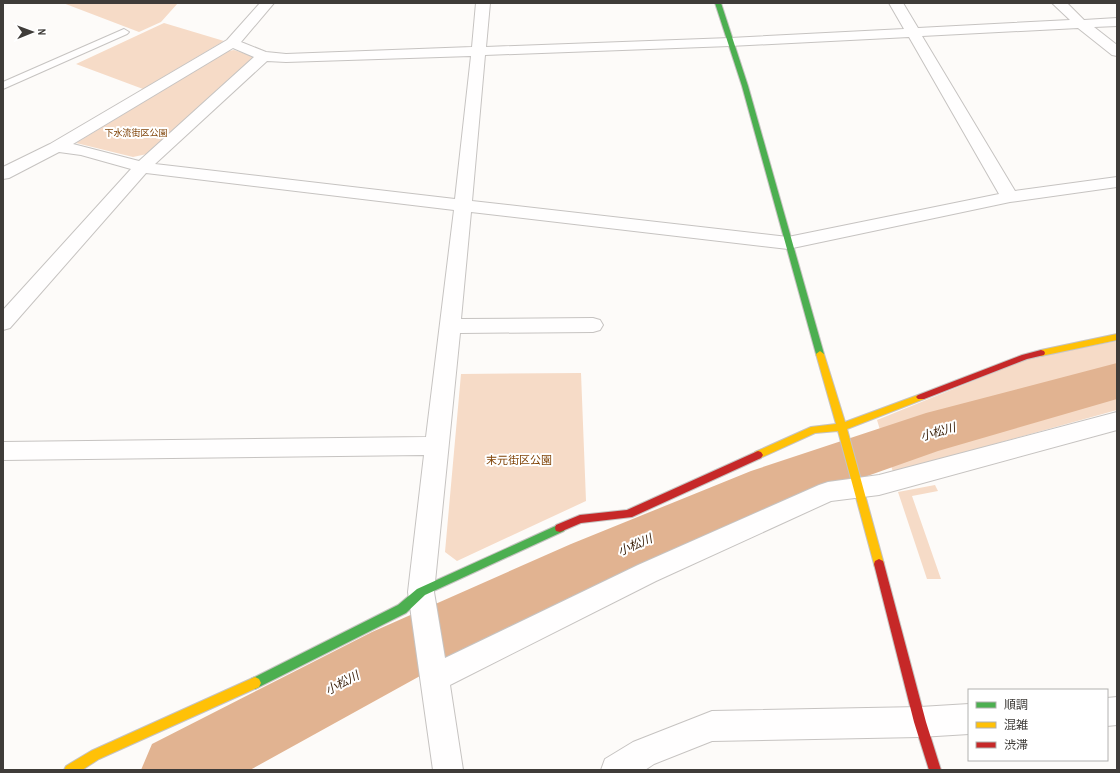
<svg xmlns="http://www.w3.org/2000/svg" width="1120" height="773" font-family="'Archivo Narrow','Noto Sans JP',sans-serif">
  <rect width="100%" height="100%" fill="#fdfbf9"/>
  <path fill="#f6dbc7" d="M63,3H178L161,22L139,32Z
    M164,23L224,41L143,89L76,64Z
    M234,50L255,57L147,154L133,157L76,143L228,51Z
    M1117,341V410L893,472L877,420L1027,359Z
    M581,373L586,501L457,561L445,552L461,374Z
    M935,485L938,491L912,496L941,579H927L898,492Z"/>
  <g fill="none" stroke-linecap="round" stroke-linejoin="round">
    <path fill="#e1b391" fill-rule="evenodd" d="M1117,363V399L938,451L791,503L615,582L420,676L250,770H141L152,744L372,632L571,544L751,471L926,413Z"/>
    <g stroke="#c6c3c1" stroke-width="2">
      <path id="lane" d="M124,29L129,32L127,34L3,89V82Z"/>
    </g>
    <g stroke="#c6c3c1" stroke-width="2">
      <path id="street" d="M260,3H274L241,42L266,52L286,54L472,47L476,3H490L486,47L730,38L904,29L889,3H903L918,28L1070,20L1052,3H1067L1084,20L1117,18V26L1094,27L1117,45V56L1112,55L1078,28L922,36L1015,191L1117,177V187L1010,202L788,249L471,212L461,319L593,318L600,320L603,325L600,330L593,332L460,333L434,592L445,658L638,565L819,485L828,482L879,475L1117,412V430L879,495L831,501L656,581L450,685L463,770H433L408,592L424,455L3,460V442L426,437L454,210L146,173L10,328L3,330V310L131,169L81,155L59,152L9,178L3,179V167L50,144L227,40ZM909,37L999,194L788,237L472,201L485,55L730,46ZM233,48L254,57L139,161L73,144ZM471,56L455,199L155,164L267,61L286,62Z
        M1117,697V725L1107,726V698Z
        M969,704V734L920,737L712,741L654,764L645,770H601L605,759L633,742L712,711L920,707Z"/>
    </g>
    <g stroke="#c6c3c1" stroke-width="2">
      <path id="fast" d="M715,3H721L748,86L824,354L823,356H817L816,354L742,86Z
        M560,524L564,525L565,528L564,531L425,595L406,613L259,687L255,689L251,687L249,683L251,679L398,605L417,589Z"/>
    </g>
    <g stroke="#c6c3c1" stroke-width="2">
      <path id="slow" d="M1117,334V340L1041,356L1037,353L1041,350Z
        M820,351L824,354L845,422L918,395H924L926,397L924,399L847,429L884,564L883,567L879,569L875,567L874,564L838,431L815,433L758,459L755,458L753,455L755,452L811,427L836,424L816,354Z
        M255,677L259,679L261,683L259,687L99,759L82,770H64L66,766L91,751Z"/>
    </g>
    <g stroke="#c6c3c1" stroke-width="2">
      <path id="jam" d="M1041,350L1044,351L1045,353L1044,355L1027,359L924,399H918L916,397L918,395L1022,355Z
        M758,451L761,452L763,455L761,458L632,517L581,523L560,532L556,531L555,528L556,525L580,515L627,510Z
        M879,559L883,561L884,564L926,722L941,770H929L914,722L874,564L875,561Z"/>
    </g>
    <use href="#lane" fill="#fffefe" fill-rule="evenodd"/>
    <use href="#street" fill="#fffefe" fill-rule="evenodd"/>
    <use href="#fast" fill="#4caf50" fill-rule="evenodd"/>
    <use href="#slow" fill="#ffc107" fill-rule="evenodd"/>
    <use href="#jam" fill="#c62828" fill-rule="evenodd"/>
  </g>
  <g text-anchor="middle" stroke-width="4" stroke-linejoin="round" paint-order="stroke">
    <g font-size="9" fill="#804408" stroke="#fff">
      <text x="136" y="136">下水流街区公園</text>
    </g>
    <g font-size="11" fill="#804408" stroke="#fff">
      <text x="519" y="464">末元街区公園</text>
    </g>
    <g font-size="12" font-style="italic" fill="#3d230d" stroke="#fff">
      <text transform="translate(938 432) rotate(-16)" y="4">小松川</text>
      <text transform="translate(635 545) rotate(-23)" y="4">小松川</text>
      <text transform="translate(342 683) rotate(-28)" y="4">小松川</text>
    </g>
  </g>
  <rect width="1120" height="773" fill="none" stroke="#3f3c39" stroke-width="8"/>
  <rect x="968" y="689" width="140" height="72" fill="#ffffff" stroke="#b2b1b0"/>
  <rect x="976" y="702" width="20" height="6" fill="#4caf50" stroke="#b2b1b0"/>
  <text x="1004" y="709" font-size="12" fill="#3f3c39">順調</text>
  <rect x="976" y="722" width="20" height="6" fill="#ffc107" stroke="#b2b1b0"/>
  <text x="1004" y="729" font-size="12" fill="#3f3c39">混雑</text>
  <rect x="976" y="742" width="20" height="6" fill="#c62828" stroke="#b2b1b0"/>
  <text x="1004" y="749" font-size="12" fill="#3f3c39">渋滞</text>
  <g transform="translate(32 32) rotate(89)" stroke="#ffffff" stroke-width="3" paint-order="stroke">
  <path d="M0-3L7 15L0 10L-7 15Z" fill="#3f3c39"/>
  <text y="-6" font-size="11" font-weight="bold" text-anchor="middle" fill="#3f3c39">N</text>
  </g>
</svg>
